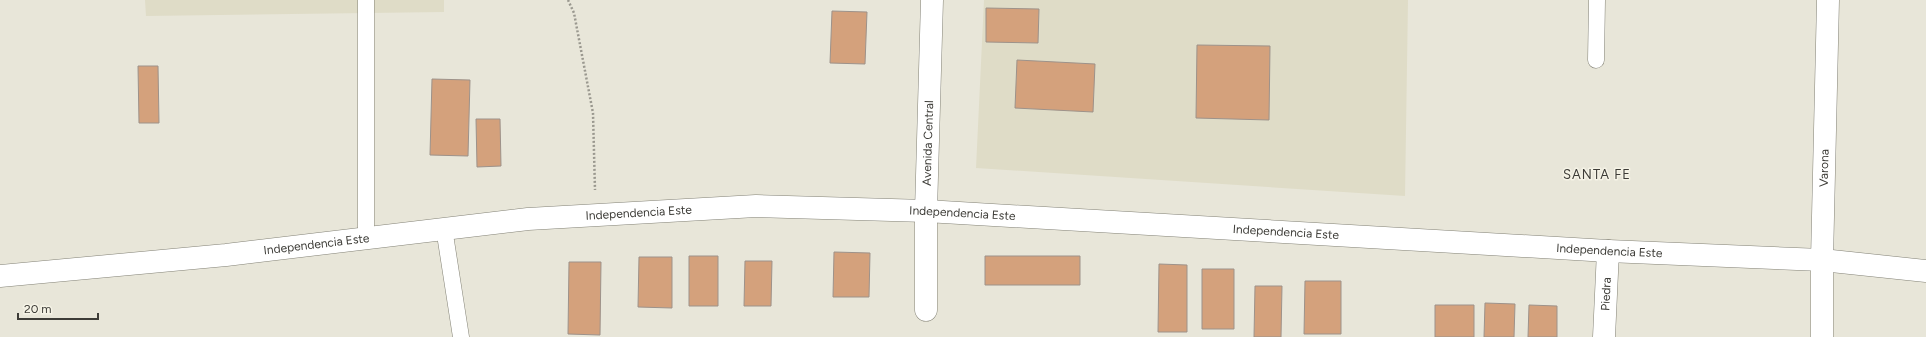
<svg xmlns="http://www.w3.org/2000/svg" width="1926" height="337" font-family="Figtree,sans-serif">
  <rect width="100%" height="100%" fill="#e8e6d9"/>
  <path fill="#dfdcc7" d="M145,0H444V12L146,16Z
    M984,0H1408L1405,196L976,168Z"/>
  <path fill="#d4a17c" stroke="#9d928a" d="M986,8L1039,9L1038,43L986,42Z
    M832,11L867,12L865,64L830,63Z
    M1197,45L1270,46L1269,120L1196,118Z
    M1017,60L1095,64L1093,112L1015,108Z
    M138,66H158L159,123H139Z
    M432,79L470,80L468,156L430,155Z
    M476,119H500L501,166L477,167Z
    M834,252L870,253L869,297H833Z
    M689,256H718V306H689Z
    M985,256H1080V285H985Z
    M639,257H672V308L638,307Z
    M745,261H772L771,306H744Z
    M569,262H601L600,335L568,334Z
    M1159,264L1187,265V332H1158Z
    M1202,269H1234V329H1202Z
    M1305,281H1341V334H1304Z
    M1255,286H1282L1281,337H1254Z
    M1485,303L1515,304L1514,337H1484Z
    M1435,305H1474V337H1435Z
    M1529,305L1557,306V337H1528Z"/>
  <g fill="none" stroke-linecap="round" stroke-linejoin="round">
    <g stroke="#838276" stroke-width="17">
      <path id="service" d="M1596,60L1597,0
        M444,228L461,337
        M366,237V0"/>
    </g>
    <g stroke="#838276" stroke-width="23">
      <g id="minor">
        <path id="s1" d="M926,310V211L932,0"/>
        <path id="s2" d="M1604,337L1608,251"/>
        <path id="s3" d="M1822,337V260L1828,0"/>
      </g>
    </g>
    <g stroke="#838276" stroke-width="23">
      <g id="secondary">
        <path id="s4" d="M0,276L226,255L528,219L756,206L926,211L1608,251L1822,260L1926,271"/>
      </g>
    </g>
    <path stroke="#9a988f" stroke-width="2.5" stroke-dasharray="2 2" stroke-linecap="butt" d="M568,0L574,13L593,113L595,190"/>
    <use href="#service" stroke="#fff" stroke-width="16"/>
    <use href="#minor" stroke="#fff" stroke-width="22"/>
    <use href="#secondary" stroke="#fff" stroke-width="22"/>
  </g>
  <g text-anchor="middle" stroke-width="3" stroke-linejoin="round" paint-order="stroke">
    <g font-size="12" fill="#3d3c37" stroke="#f5f3e6">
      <text dy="4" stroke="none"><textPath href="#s1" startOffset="167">Avenida Central</textPath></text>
      <text dy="4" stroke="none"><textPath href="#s3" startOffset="169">Varona</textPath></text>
      <text dy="4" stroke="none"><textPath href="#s4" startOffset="642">Independencia Este</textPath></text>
      <text dy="4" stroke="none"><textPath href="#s4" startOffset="966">Independencia Este</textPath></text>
      <text dy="4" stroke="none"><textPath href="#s4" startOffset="1290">Independencia Este</textPath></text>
      <text dy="4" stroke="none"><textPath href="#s4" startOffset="318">Independencia Este</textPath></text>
      <text dy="4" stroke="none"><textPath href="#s4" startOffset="1614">Independencia Este</textPath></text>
      <text dy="4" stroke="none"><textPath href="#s2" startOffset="43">Piedra</textPath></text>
    </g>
    <g font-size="13" letter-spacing="1" fill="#3d3c37" stroke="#f5f3e6">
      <text x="1597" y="179">SANTA FE</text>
    </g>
  </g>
  <path d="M18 313v6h80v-6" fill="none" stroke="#3d3c37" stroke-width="2"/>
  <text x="24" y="313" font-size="12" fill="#3d3c37" stroke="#f5f3e6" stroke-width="3" paint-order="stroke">20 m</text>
</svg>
